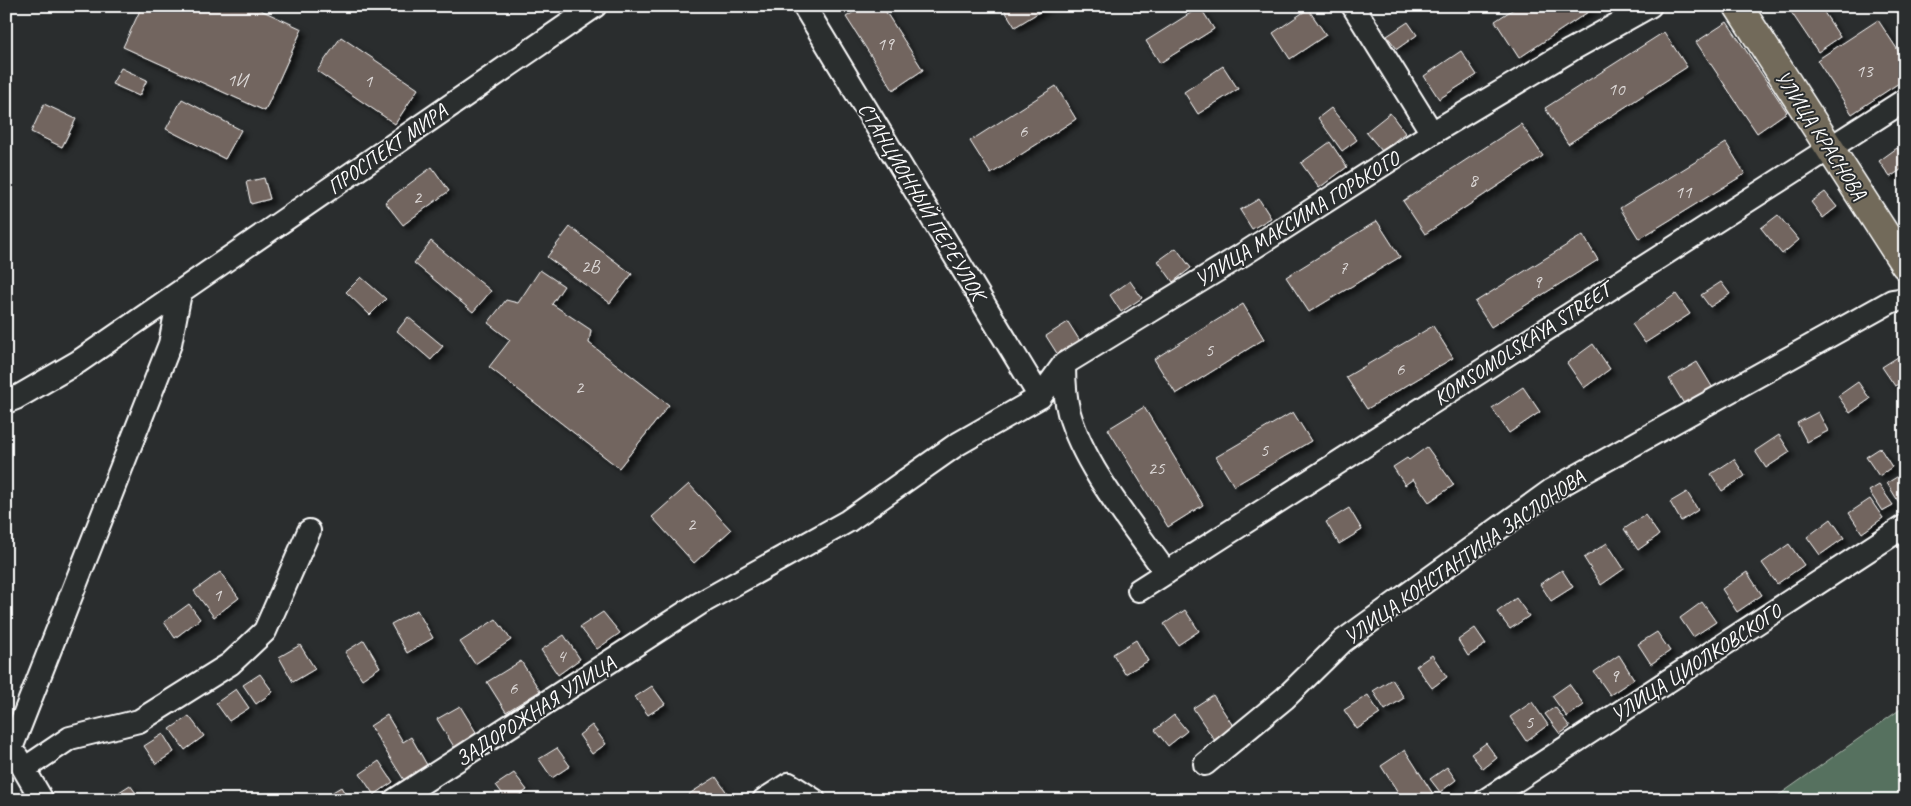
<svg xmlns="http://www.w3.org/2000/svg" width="1911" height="806" font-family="Caveat,sans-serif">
  <defs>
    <filter id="shadow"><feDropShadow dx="4.5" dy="4.5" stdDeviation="2.5" flood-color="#0009"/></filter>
  </defs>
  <rect width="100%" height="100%" fill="#2a2d2e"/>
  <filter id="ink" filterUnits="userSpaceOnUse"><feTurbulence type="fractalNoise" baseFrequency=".02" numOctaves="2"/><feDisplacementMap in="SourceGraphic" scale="10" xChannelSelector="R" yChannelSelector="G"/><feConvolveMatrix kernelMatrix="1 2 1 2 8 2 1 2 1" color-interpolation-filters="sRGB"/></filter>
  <g filter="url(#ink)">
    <path fill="#57715e" stroke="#abb8ae" d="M1905,706V800H1772Z"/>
    <path fill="#72655f" stroke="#fff" filter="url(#shadow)" d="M142,6H252L302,29L265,111L123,47Z
      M863,6H882L923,70L893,90L846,17Z
      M1002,6H1045L1046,8L1015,27Z
      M1518,6H1597L1519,58L1495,21Z
      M1787,6H1820L1840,37L1818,52Z
      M1200,7L1214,29L1160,63L1146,41Z
      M1308,9L1326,35L1290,59L1273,33Z
      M1878,20L1905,61V79L1852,114L1817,60Z
      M1408,22L1417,35L1397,49L1387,36Z
      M1727,22L1787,112L1757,133L1696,42Z
      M1664,32L1687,67L1568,144L1545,108Z
      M341,37L418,89L395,124L317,71Z
      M1461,51L1477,75L1439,99L1424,76Z
      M1223,66L1238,89L1198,114L1184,92Z
      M121,68L147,80L139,96L112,84Z
      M1056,86L1076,119L991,174L970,141Z
      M182,99L241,130L225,159L166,129Z
      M44,104L76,119L62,147L31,132Z
      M1331,108L1357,140L1342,151L1318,118Z
      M1390,113L1405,133L1382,151L1366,132Z
      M1521,124L1543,156L1425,234L1403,201Z
      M1330,142L1347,167L1319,188L1301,163Z
      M1726,143L1745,174L1639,239L1620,208Z
      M1897,148L1905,158V167L1890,177L1879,161Z
      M432,167L449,191L403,225L385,202Z
      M264,178L270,199L251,204L246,182Z
      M1825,192L1837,207L1823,218L1811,202Z
      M1259,199L1271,218L1252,229L1240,210Z
      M1778,215L1799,240L1782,254L1761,228Z
      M1377,221L1400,257L1309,312L1286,277Z
      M570,227L632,274L610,303L547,257Z
      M1583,235L1598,260L1491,327L1475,302Z
      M431,241L491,291L473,312L414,263Z
      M1176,248L1191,268L1173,282L1158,261Z
      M540,270L564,286L552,304L591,330L589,343L669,405L619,468L489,367L510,340L488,323L506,300L518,303Z
      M361,277L386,299L370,315L346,292Z
      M1130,281L1142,298L1121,312L1110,295Z
      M1721,282L1730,294L1710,307L1701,295Z
      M1676,294L1690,314L1645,343L1632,324Z
      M1243,304L1264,339L1176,394L1154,359Z
      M408,317L443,346L431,360L397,331Z
      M1068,322L1080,341L1058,355L1046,336Z
      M1433,326L1453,358L1367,409L1346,377Z
      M1593,344L1610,369L1584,388L1567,363Z
      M1901,355L1905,361V380L1895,386L1882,367Z
      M1697,362L1714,390L1686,407L1669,379Z
      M1858,382L1870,399L1850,413L1838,396Z
      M1523,387L1540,412L1509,433L1492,408Z
      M1144,407L1203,505L1168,527L1108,429Z
      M1293,412L1311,441L1234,486L1216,457Z
      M1818,412L1828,431L1807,442L1797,423Z
      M1779,435L1790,452L1766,468L1755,451Z
      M1427,447L1454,485L1429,502L1413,479L1405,485L1393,467L1407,458L1409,460Z
      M1880,448L1892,467L1879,476L1866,457Z
      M1734,459L1745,476L1722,491L1711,474Z
      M1905,472V507L1903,509L1887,483Z
      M689,484L731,530L694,563L652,517Z
      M1879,485L1893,505L1882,511L1869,491Z
      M1687,492L1698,510L1681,521L1670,502Z
      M1870,499L1883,518L1862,533L1849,513Z
      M1349,508L1362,530L1339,544L1326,522Z
      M1645,515L1659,535L1638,550L1624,529Z
      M1831,519L1844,538L1820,555L1807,537Z
      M1607,543L1624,569L1601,585L1584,558Z
      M1789,544L1804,565L1777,584L1762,563Z
      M1562,570L1573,587L1551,601L1540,584Z
      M220,572L239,598L214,617L194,591Z
      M1747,572L1762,595L1737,612L1722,589Z
      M1516,598L1529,616L1510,629L1497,612Z
      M1702,602L1716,622L1693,637L1680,618Z
      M189,604L200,619L175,638L164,622Z
      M417,610L433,638L407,653L391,624Z
      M1185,610L1199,631L1178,645L1164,624Z
      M603,612L620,633L597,649L580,627Z
      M496,619L511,640L475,664L460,642Z
      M1475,628L1486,644L1468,656L1458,640Z
      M1657,632L1670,651L1651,664L1638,644Z
      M564,635L580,659L558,675L541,650Z
      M364,640L380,667L362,679L345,652Z
      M1136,640L1148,661L1125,674L1113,654Z
      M300,645L315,669L293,682L279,657Z
      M1432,655L1447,677L1432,688L1416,666Z
      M1619,655L1634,679L1610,695L1594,672Z
      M521,661L540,691L506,712L487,682Z
      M260,674L273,692L256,704L243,685Z
      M1392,679L1404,698L1385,710L1373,691Z
      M1569,684L1584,705L1567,717L1552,696Z
      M652,686L665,704L648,715L635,697Z
      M236,689L249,708L229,721L216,703Z
      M1213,695L1235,729L1215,741L1193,708Z
      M1368,695L1380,714L1357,729L1344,710Z
      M1532,702L1548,725L1526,741L1510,717Z
      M460,706L479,737L456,750L437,719Z
      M1555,707L1570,727L1560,734L1545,714Z
      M387,715L403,742L411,737L427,765L404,780L370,726Z
      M1174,715L1187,731L1168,746L1155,730Z
      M189,716L204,736L185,750L170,729Z
      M592,725L606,744L592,754L579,735Z
      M163,734L174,752L156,764L144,746Z
      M1486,743L1497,758L1483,769L1471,754Z
      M557,748L570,766L552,778L539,759Z
      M1405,750L1435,797L1431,800H1403L1381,766Z
      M379,761L393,782L374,795L360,774Z
      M1447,767L1456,780L1440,792L1430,779Z
      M514,773L527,790L513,800H507L496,785Z
      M716,777L730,797L726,800H693L689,794Z
      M130,785L141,800H124L119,792Z
      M341,787L349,800L321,799Z"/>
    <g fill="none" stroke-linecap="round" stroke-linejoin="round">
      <g stroke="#fff" stroke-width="26">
        <path id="minor" d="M804,6L1040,397
          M1353,6L1432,133
          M1064,364C1064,381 1065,398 1069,413C1085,469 1133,525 1166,573
          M6,402L16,398L78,362L595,6
          M1139,590L1905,100
          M17,757L42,800
          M6,761L170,344L180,293
          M1205,764L1285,698L1343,641L1552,490L1892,301L1905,299
          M24,769L70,738L139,721L230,664L265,631L309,531
          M395,800L699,604L848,521L956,445L1040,397L1064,364L1242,255L1432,133L1571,50L1650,6
          M764,800L789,784L814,800
          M1486,800L1905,526"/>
      </g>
      <g stroke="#fff" stroke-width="31">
        <path id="major" d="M1738,6L1905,265"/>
      </g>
      <use href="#minor" stroke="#2a2d2e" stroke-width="22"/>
      <use href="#major" stroke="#726b5a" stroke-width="28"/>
    </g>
  </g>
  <g text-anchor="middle" stroke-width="4" stroke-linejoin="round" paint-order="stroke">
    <g font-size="19" fill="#dcd8d7">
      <text x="885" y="50">19</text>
      <text x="1864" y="77">13</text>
      <text x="237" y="86">1И</text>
      <text x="368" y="87">1</text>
      <text x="1616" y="95">10</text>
      <text x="1023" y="137">6</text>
      <text x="1473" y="186">8</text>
      <text x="1683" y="198">11</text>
      <text x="417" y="203">2</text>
      <text x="590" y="272">2В</text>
      <text x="1343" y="274">7</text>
      <text x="1537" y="288">9</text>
      <text x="1209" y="356">5</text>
      <text x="1400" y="375">6</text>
      <text x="579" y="393">2</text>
      <text x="1264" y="456">5</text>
      <text x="1156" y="474">25</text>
      <text x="691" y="530">2</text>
      <text x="217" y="601">1</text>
      <text x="561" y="662">4</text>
      <text x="1614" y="682">9</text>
      <text x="513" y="694">6</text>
      <text x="1529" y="728">5</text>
    </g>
    <g font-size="21" fill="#fff" stroke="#2a2d2e">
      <text transform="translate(1821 135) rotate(57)" y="7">УЛИЦА КРАСНОВА</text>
      <text transform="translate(387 149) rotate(-35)" y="7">ПРОСПЕКТ МИРА</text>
      <text transform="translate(922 201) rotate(59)" y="7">СТАНЦИОННЫЙ ПЕРЕУЛОК</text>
      <text transform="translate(1297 219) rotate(-32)" y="7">УЛИЦА МАКСИМА ГОРЬКОГО</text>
      <text transform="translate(1522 344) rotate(-33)" y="7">KOMSOMOLSKAYA STREET</text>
      <text transform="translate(1464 557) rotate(-35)" y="7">УЛИЦА КОНСТАНТИНА ЗАСЛОНОВА</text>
      <text transform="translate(1696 663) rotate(-33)" y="7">УЛИЦА ЦИОЛКОВСКОГО</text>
      <text transform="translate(535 711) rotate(-33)" y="7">ЗАДОРОЖНАЯ УЛИЦА</text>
    </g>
  </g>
  <rect width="1911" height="806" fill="none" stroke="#2a2d2e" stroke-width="25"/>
  <rect x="12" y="12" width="1886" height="781" fill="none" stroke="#fff" stroke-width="2" filter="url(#ink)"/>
</svg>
